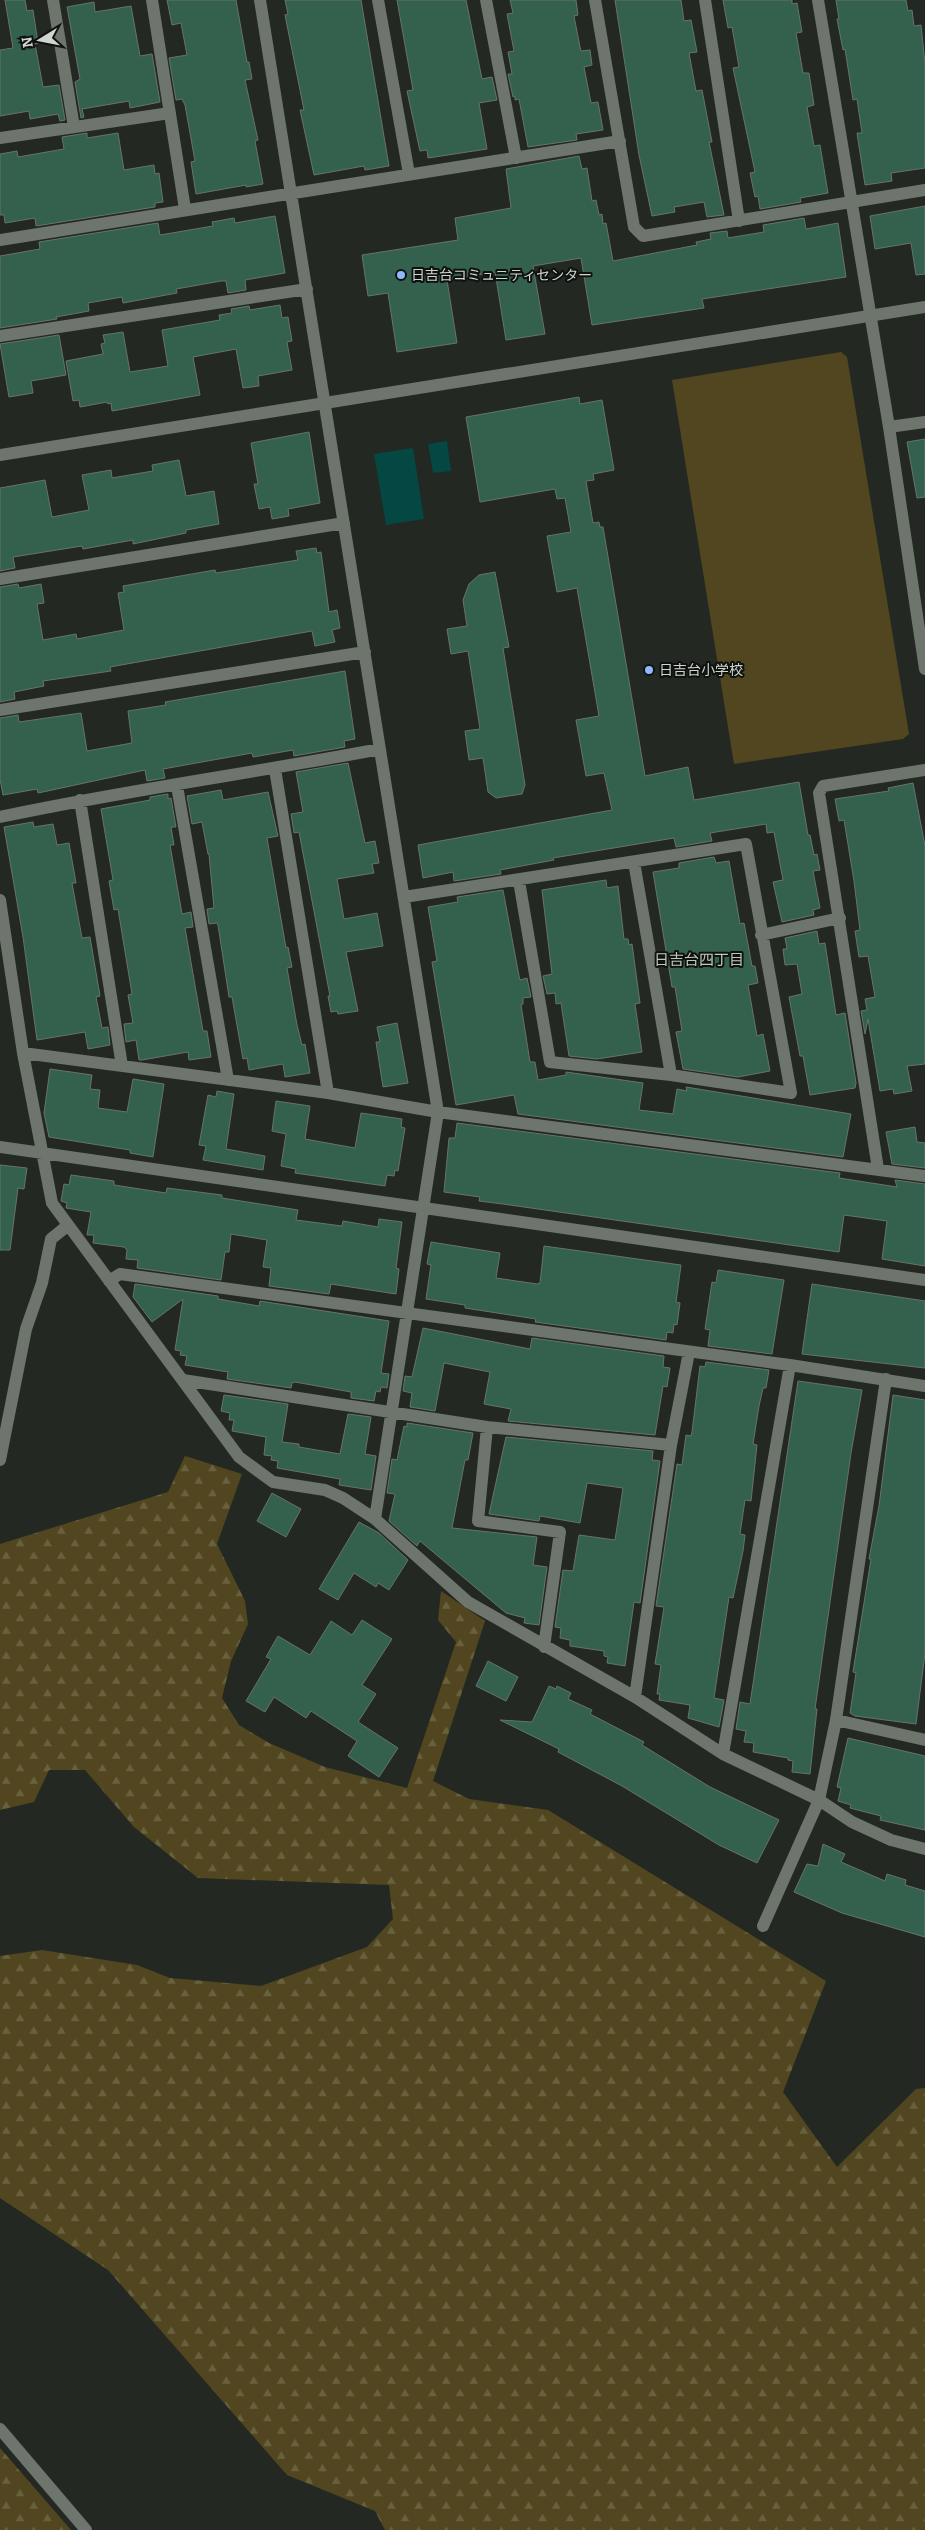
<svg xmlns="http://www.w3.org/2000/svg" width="925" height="2530" font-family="Bitter,'Noto Sans JP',serif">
  <defs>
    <pattern id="forest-firs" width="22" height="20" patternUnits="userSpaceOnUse" patternTransform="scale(1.25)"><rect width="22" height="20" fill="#51461f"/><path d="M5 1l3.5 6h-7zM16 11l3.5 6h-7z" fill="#69603e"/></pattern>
  </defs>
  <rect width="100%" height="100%" fill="#232922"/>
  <path fill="url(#forest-firs)" d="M185,1456L242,1474L217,1544L245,1601L248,1624L231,1661L222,1698L239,1725L269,1743L325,1767L407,1788L456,1642L438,1620L441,1591L485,1621L433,1781L469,1799L548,1810L826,1981L783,2092L837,2167L916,2089L925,2088V2530H385L375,2511L287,2475L108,2270L0,2198V1956L42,1950L137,1965L170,1978L261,1986L367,1947L393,1919L389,1885L198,1878L134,1827L85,1770H49L34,1802L0,1810V1544L168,1492Z
    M0,2448L71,2530H0Z"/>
  <path fill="#51461f" d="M841,352L847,357L909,734L903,739L734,764L672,380Z"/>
  <path fill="#044743" d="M447,441L451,471L433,473L428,444Z
    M413,448L424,519L386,525L374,454Z"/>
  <path fill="#33614e" stroke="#67736d" d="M5,0H25L27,11L33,10L38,43L35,44L43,87L59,85L65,120L60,121L58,114L30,119L29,111L0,116V50L13,48Z
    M167,0H236L247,62H249L252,79L245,80L258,140L255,141L263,184L246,187V185L196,194L191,162L195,161L185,105L182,99L176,100L169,58L187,55L181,23L172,25Z
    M285,0H361L389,166L365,170L364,166L314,175L300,110H304L285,15L288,14Z
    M397,0H466L482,79L492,77L497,100L479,103L487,149L428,158L427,150L420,151L407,91L413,90Z
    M510,0H576L578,15L574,16L580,47L581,51L590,50L592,65L584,67L591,103L598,102L603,130L576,134L577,140L528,147L519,99L515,100V96L513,97L508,74H512L508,52L514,51L507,14L513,13Z
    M615,0H681L684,21L691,20L697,52L689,53L696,91L702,90L712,142H709L724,215L707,217L704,202L674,207L675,212L652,216L639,155Z
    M723,0H792V4L797,3L802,32L796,33L803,73H809L814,105L807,107L814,146L820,145L828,193L800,198L801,202L760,209L758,196L755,197L750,173L755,172L733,68L739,67L732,27L728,28Z
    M836,0H906L908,11L912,10L914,26L921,25L925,64V168L891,173L892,181L865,185L857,133H862L857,99L853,100L845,49L843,50L837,19H839Z
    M94,2L95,12L131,6L140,56L152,54L160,102L130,108L129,101L82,109L84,117L81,118L75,82L80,79L67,7Z
    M87,133V138L118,133L124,170L154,165L155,174L159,173L163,202L155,203V207L36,226L35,218L5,223L4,215H0V154L17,151L18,157L64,149L62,137Z
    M579,156L582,169L587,168L592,201L596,200L599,215L602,214L603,224L606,223L613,261L697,245L696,242L711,239L710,233L727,231L728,238L764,232L763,225L804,218L806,229L838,223L846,277L702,299L704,308L592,325L581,258L533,266L545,334L506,340L495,272L447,280L457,343L397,352L388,293L368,296L362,255L458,240L455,218L511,208L506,169Z
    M925,206V274L916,275L911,243L875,249L870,216Z
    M275,216L285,273L245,280L246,290L228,293L226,281H221L176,289L177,293L123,303L122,297L88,303L89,311L56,317L57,319L0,328V256L40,249L39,242L158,223L160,235L213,226L212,222L234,218L235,223Z
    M280,305L282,318L288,317L292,341L287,342L292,370L258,376L259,386L243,388L236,349L193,357L200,395L112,411L111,403L108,404L107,402L80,407L79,400L73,401L66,361L103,354L101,344L105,343L103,335L123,332L130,372L168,366L162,330L220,320L219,315L232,313L231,309L249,306L250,310Z
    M59,335L66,375L31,381L33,393L9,397L0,344Z
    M579,397L580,404L602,400L614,470L593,474L594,480L586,481L593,523L599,522L600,527H603L645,776L688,767L694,800L799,782L808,835H810L814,855L817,854L820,870L813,871L820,908L813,910L814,915L782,922L773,882L783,880L774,832L767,833L766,824L710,833L712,841L676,847L674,838L553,858L554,860L500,870L501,874L454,881L453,872L423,878L418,845L612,810L604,773L586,776L576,720L599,716L577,588L557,592L547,536L571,532L565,498L557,499L555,489L480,502L466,417Z
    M309,432L320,503L288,509L289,516L272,519L270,507L259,509L254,484H258L251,443Z
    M925,439V497L917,498L907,442Z
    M179,460L186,496L214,491L219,524L186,530V533L133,544V540L83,549L82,546L13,557L15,568L0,571V488L45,480L52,517L89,510L82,475L111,470L112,478L153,471L152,465Z
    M316,548L317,553L321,552L329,612L337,610L340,628L332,630L335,642L315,646L312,631L110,667L111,671L43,681L44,686L14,692L15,699L0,702V587L18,584L19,588L41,584L44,603L37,604L43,640L76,634L77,639L124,630L118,593L124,592L123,586L215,570L216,573L298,560L296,551Z
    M495,572L509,647L503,648L525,785L522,794L496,798L488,792L483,758L469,760L465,731L480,729L468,651L451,654L447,629L467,626L463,600L469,584L479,575Z
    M345,671L355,739L344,741L345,747L294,756L293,750L253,757L252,753L163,769L165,778L147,781L145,770L38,793L37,789L3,795L0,779V718L18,715L19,722L81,713L87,751L132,743L128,711L166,705L165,702Z
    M348,763L365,843L375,841L379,863L372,864L374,873L337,879L344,919L377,913L383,946L346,952L358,1011L338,1014L337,1011L331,1012L328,996H330L299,832L294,833L291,814L303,812L296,772Z
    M913,783L925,846V1064L907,1066L912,1091L894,1094L893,1089L880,1091L868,1019L865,1034L861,1011L867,1010L865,999L875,997L868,956L859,957L855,931L860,930L854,881L844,820L839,821L835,799L889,791L888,788Z
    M221,790L223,800L268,792L278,836L267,838L286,948L288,947L292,967L287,968L297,1025L302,1045L305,1044L310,1073L285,1077L283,1064L249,1070L247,1058L243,1059L232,997H229L218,925L217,923L209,924L207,909L214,908L209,854H208L202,822L192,824L187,796Z
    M168,794V799L171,798L176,827H171L174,845H170L182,914L191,912L193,927L185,928L203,1031H207L211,1057L189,1060L188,1052L142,1060H139L136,1040L126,1042L124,1024L133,1023L128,995L132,994L118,909L114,910L109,881L113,880L101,809L150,800V797Z
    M33,822L34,827L53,824L57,845L69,843L76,883H72L82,938L90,937L100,996L96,997L102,1028L108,1027L110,1045L88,1049L85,1032L37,1040L23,937L4,827Z
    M714,857L716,863L729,861L740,924L744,923L752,966H755L758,983L748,985L757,1036L763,1034L770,1071L738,1077L683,1069L676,1032L682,1031L675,987H672L653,872L679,868V863Z
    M606,880L607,888L618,886L624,939H628L629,945L632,944L640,1003L635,1004L642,1052L597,1059L569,1056L561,1003L556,1004L555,993L547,994L543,976L552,974L542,890Z
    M503,890L519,976L520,980L527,978L531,997L523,998V1004L521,1005L530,1062H535L538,1080L566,1075V1072L643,1083L639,1110L673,1114L677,1089L687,1091L686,1087L851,1114L843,1157L518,1114L514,1095L456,1105L432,962L437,961L428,907L458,902L457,897Z
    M817,931L819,944L825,943L836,1015L845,1013L856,1083L855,1088L810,1095L803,1056H800L789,997L802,994L797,964L785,965L783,949H787L785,938Z
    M397,1023L408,1083L383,1087L376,1042H380L377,1027Z
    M50,1069L92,1075L90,1089L100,1090L98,1108L127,1112L133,1079L164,1084L153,1157L130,1153V1150L49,1137L44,1113Z
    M217,1091L234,1094L226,1149L265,1156L263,1170L203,1160L206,1146L199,1145L208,1095L216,1097Z
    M276,1101L310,1106L305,1139L355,1148L361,1113L402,1119L401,1127L405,1128L398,1171L395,1170L394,1176L387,1175L385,1186L295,1173L296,1169L281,1166L286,1134L272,1131Z
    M457,1123L840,1173L839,1178L897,1187L895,1180L925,1184V1266L882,1259L887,1221L844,1215L839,1252L503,1204L479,1201L480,1197L444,1192L449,1138H455Z
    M915,1127L917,1142L925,1143V1168L892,1164L886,1132Z
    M0,1165L27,1168L24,1189L18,1188L10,1250H0Z
    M71,1175L114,1181V1185L166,1193L167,1188L222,1195V1198L298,1210L296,1220L342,1226L343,1221L378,1227L379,1219L402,1222L396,1268L399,1269L396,1294L331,1284L329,1294L269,1286L271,1268L263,1267L267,1240L231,1234L229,1252H225L221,1280L137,1268L138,1260L126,1259L127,1250L124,1247L93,1243L94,1235H87L91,1212L66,1208L67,1203L61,1201L64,1184L69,1185Z
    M431,1242L500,1253L496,1278L537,1284L540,1283L544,1246L681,1265L676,1302L680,1303L677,1325L674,1324L673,1333L667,1332L666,1340L535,1322L536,1319L465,1308V1305L426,1299L431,1265L427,1264Z
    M718,1270L784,1280L772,1354L708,1346L710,1330L705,1329L712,1282L716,1283Z
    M135,1284L218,1296V1299L259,1306L260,1301L389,1321L381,1373L389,1374L387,1388L381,1387L380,1392L376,1391L374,1401L351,1398V1392L295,1382L292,1383L291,1388L227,1379L228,1372L185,1365L187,1356L180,1355L181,1351L175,1350L183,1299L152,1322L133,1297Z
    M812,1284L925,1301V1368L802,1354Z
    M423,1328L530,1349L532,1338L664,1356L663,1367L670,1368L667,1387L663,1386L655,1435L508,1421L511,1409L484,1404L490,1372L444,1363L435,1411L410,1407L412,1393L403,1391L405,1376L412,1377Z
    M706,1362L769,1370L766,1388H763L759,1406L753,1444L757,1445L751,1501L745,1500L740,1534L745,1535L743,1551L733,1598L729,1597L714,1698L724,1700L719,1727L688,1718L690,1705L659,1700L660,1694H657L661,1665L655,1664L664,1607L656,1606L677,1464L682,1465L686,1435L691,1436L692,1432L700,1366L705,1367Z
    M798,1381L862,1390L851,1453L815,1709H817L810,1774L792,1772L793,1761L788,1760V1758L753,1752L754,1743L744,1742L746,1731L736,1729L740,1702L750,1704Z
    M224,1395L288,1404L282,1442L299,1444V1447L340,1454L348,1414L371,1417L365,1454L376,1456L371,1490L339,1485L340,1479L277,1468L278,1461L271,1460L272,1456L264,1455L266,1437L232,1431L234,1420H229L230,1413L221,1411Z
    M893,1395L925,1400V1653L916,1724L855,1716L850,1713L856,1673L853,1672L871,1559H869L879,1506Z
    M407,1423L473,1433L468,1460H465L452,1528L537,1537L533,1565L547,1567L539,1625L524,1623L525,1618L506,1613L420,1541L417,1546L389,1521L395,1494L387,1493L392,1459L397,1460L404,1426L407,1427Z
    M506,1437L653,1451L652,1460L660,1461L640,1603L634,1602L625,1666L607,1663L608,1657L604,1656V1651L570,1646V1640L560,1638L561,1628L555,1627L563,1570L573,1571L579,1535L615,1540L623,1488L587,1483L580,1523L540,1516L539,1521L489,1514Z
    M272,1493L301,1509L286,1537L257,1521Z
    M359,1522L379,1533L408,1560L389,1590L378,1583L376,1587L354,1573L338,1600L319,1589Z
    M362,1620L392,1639L362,1685L376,1694L358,1722L398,1748L379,1777L348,1756L357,1741L311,1711L306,1718L274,1697L265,1712L246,1701L271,1659L266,1657L278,1636L310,1655L331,1621L352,1635Z
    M488,1661L518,1677L506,1701L476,1686Z
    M549,1686L556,1689L557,1686L571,1693L568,1699L592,1710L590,1714L644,1742L642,1745L710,1787L779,1820L757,1863L719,1845L622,1786L558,1752L559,1749L500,1720L532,1722Z
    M848,1738L925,1756V1830L880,1820L881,1816L850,1808L851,1805L838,1801L841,1788L837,1787Z
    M823,1844L845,1854L841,1862L885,1881L887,1874L906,1880L905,1885L925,1891V1937L842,1913L794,1892L807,1864L818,1866Z"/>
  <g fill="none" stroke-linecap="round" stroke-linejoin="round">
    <path stroke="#6d756c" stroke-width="12" d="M53,0L74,127
      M152,0L185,209
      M260,0L438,1112L375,1519
      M378,0L409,174
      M486,0L516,158
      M595,0L634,227L643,236L925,190
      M705,0L739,221
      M818,0L889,427L925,669
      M0,138L170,113
      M0,240L620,141
      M0,336L307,289
      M889,427L925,422
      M0,579L344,523
      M0,710L365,652
      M275,769L328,1093
      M177,786L228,1080
      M80,800L122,1066
      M0,817C126,790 254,773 380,749
      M634,862L671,1075
      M404,897L746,844L791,1093L671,1075L550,1062L519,881
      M0,900L23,1053L52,1203L239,1457L273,1482L325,1490L343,1498L375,1519L468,1602L635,1697L723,1754L819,1800L852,1822L891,1840L925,1849
      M761,935L840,918
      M23,1053L328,1093L438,1112L925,1176
      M0,1147L925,1280
      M878,1169L819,793L823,786L925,770
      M109,1281L120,1274L790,1365L925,1386
      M183,1380L487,1427L671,1445
      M487,1427L478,1521L560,1532L544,1647
      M0,1460L26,1329L42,1283L51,1239L67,1226
      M635,1697L671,1445L689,1352
      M836,1720L925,1740
      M723,1754L790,1365
      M763,1926L819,1800L836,1720L886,1379
      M0,2429L86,2530"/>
    <path stroke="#6d756c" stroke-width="12" d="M0,455L925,307"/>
  </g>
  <g fill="#90b8fd" stroke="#0e110e" stroke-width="2">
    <circle cx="401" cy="275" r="5"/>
    <circle cx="649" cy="670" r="5"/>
  </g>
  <g text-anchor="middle" stroke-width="4" stroke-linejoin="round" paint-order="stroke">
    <g font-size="14" fill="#d0d5d0" stroke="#0e110e" text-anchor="start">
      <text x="411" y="280">日吉台コミュニティセンター</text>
      <text x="659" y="675">日吉台小学校</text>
    </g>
    <g font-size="15" fill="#bec7bd" stroke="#0e110e">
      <text x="699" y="965">日吉台四丁目</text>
    </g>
  </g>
  <g transform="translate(40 40) rotate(260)" stroke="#0e110e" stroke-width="4" paint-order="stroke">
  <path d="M0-4L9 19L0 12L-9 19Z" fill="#d0d5d0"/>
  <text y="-8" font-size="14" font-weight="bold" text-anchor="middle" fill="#d0d5d0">N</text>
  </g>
</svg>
